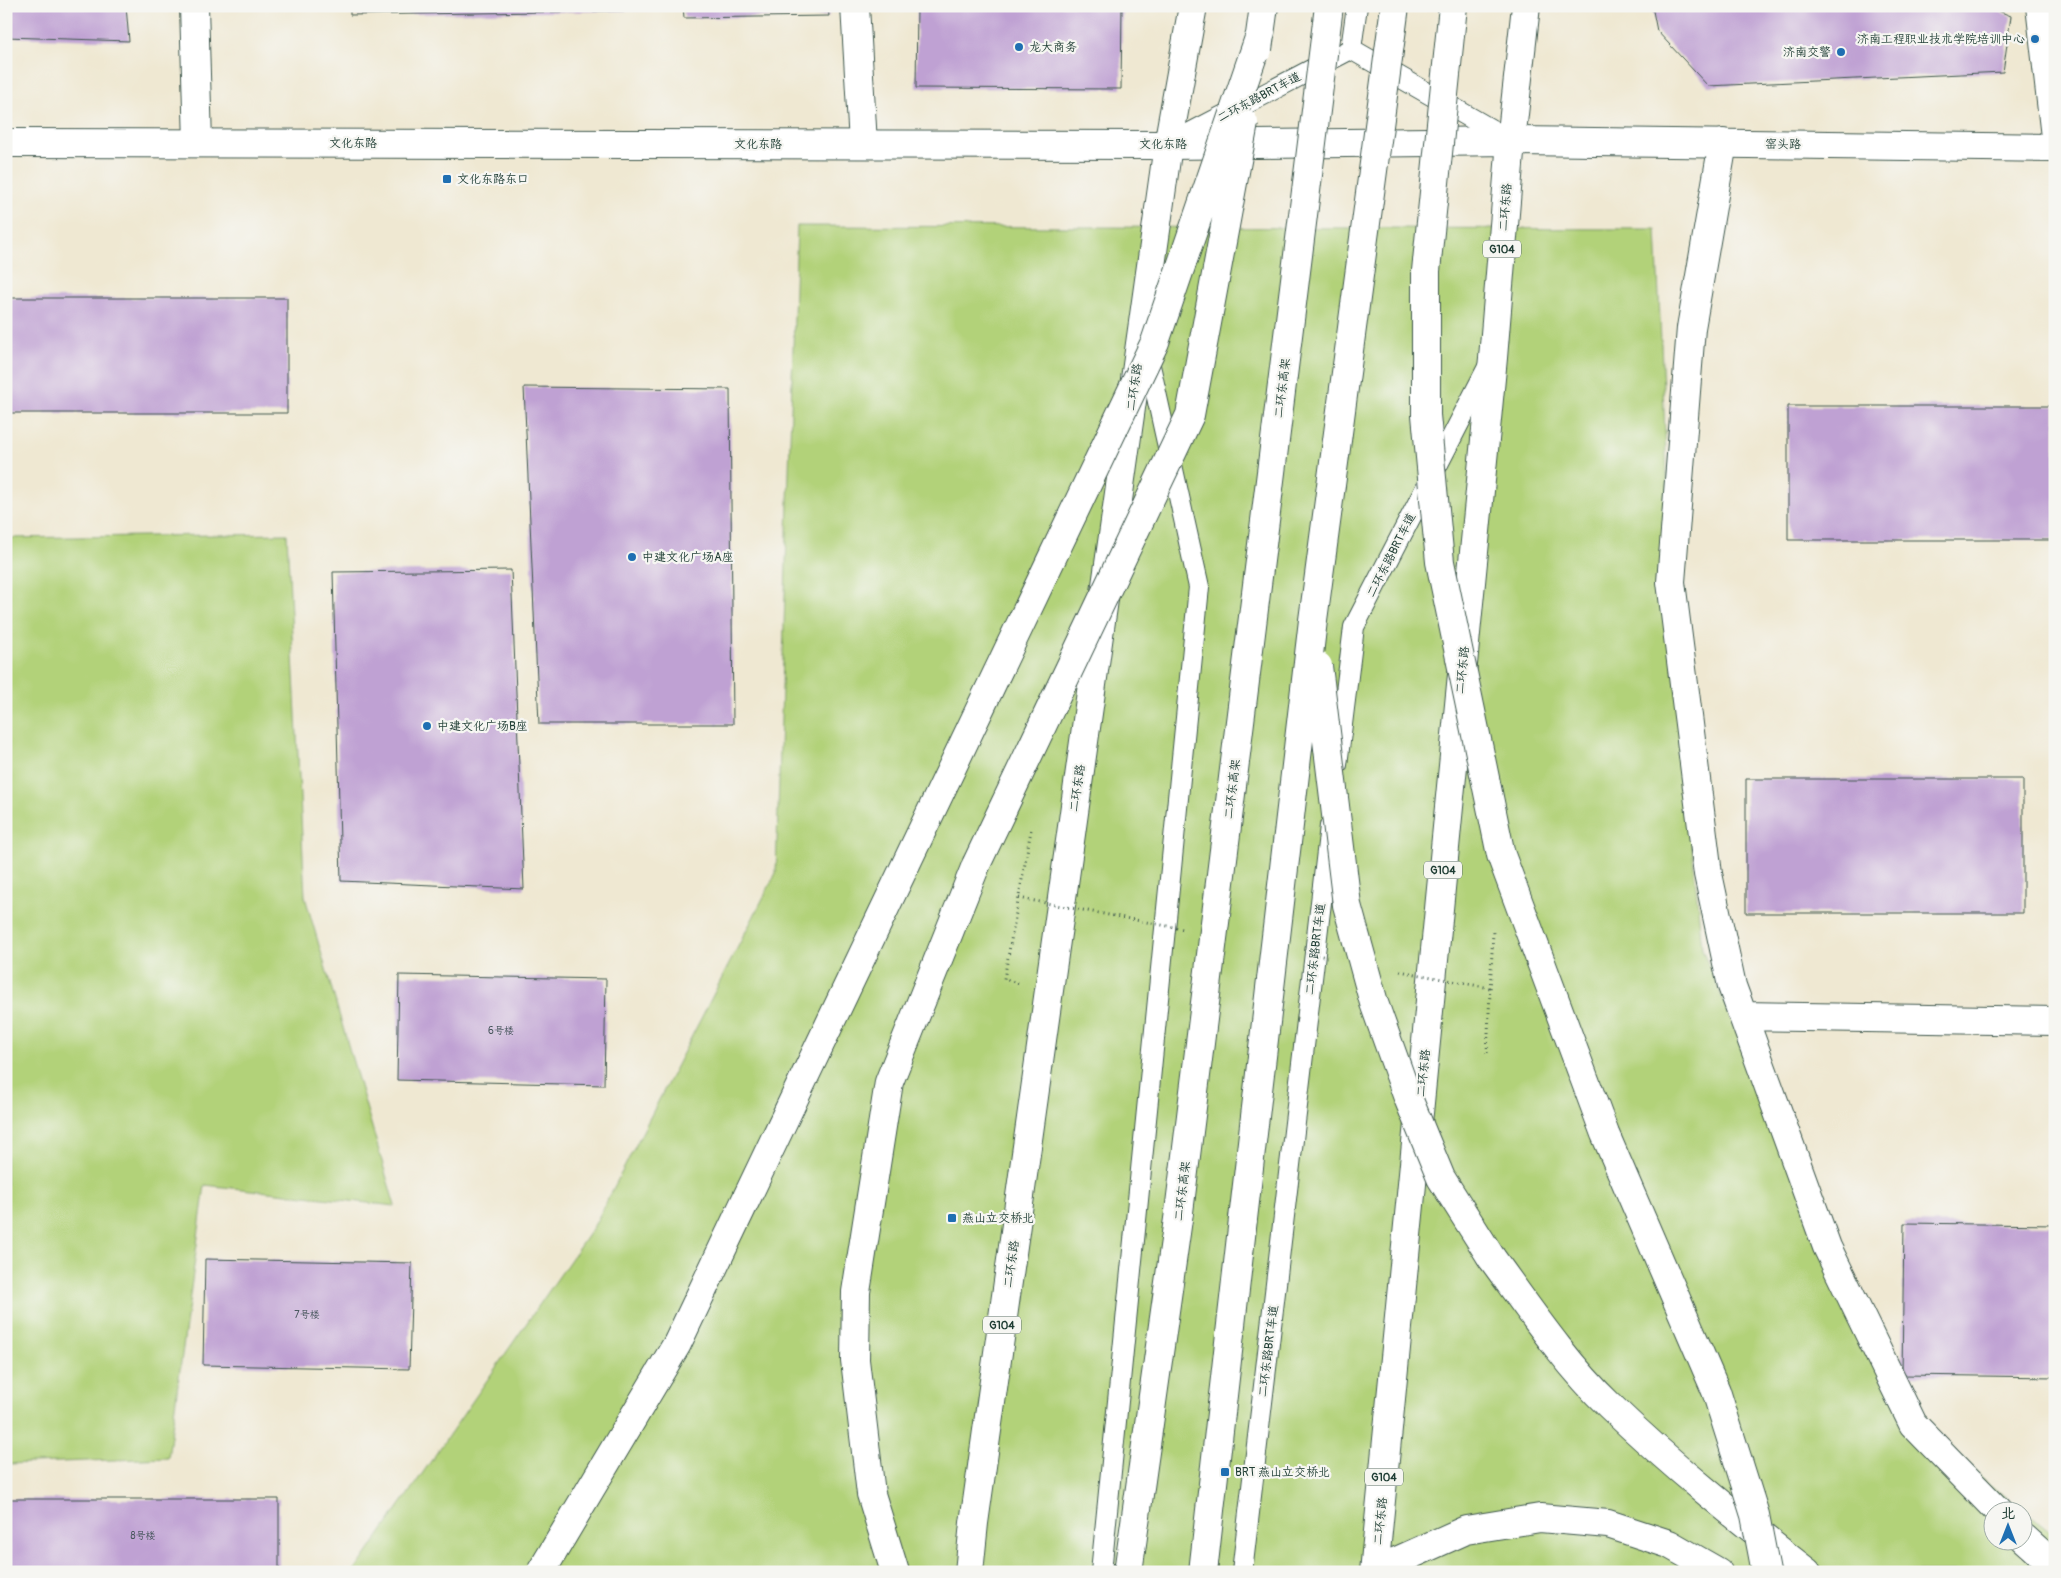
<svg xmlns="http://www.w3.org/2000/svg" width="2061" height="1578" font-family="Pangolin,'LXGW WenKai TC',sans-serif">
  <rect width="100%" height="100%" fill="#f6f6f2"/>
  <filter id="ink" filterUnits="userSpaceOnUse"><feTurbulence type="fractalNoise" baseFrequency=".02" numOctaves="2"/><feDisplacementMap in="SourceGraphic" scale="10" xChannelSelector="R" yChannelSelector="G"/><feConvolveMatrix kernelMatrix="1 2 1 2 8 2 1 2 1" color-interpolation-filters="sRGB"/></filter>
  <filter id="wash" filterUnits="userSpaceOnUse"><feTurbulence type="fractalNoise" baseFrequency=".0096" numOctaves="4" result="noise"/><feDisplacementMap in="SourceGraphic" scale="20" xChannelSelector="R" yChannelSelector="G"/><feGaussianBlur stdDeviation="1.12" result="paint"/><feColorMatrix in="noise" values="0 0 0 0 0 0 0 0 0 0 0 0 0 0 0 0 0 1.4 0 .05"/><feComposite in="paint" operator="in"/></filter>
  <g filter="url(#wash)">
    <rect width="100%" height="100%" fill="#efe8d2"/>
    <path fill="#b2d279" stroke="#688856" d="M797,226L1656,229L1676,682L1702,949L1775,1125L1927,1436L2022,1510H1994V1540H2024V1511L2055,1536V1572H354L594,1226L776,873Z
      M287,534L305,897L395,1206L205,1185L168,1458L6,1464V538Z"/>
    <g id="blocks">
      <path fill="#bfa1d3" d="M6,6H126L129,41L6,37Z
        M350,6H672V10L350,15Z
        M683,6H828L829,16L684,18Z
        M917,6H1122L1121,89L916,88Z
        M1652,6H1986L2011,16L2003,72L1708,86L1657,31Z
        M6,298H287V413H6Z
        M524,387L730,389L733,724H539Z
        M1788,406H2055V540H1788Z
        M511,570L524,889L341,881L333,572Z
        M1746,779H2023V913H1746Z
        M399,975L606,979L604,1085L397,1080Z
        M1904,1223L2055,1225V1377L1902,1375Z
        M205,1259L412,1263L409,1369L203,1365Z
        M6,1499H279V1572H6Z"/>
    </g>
  </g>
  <g filter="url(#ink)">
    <use href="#blocks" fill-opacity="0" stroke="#3e574c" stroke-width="1"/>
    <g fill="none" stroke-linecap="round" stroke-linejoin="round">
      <g stroke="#3e574c" stroke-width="22">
        <path id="service" d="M1351,49L1511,141
          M1351,49L1357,6
          M1169,144L1351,49
          M1337,765L1354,627L1489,365
          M1101,1572L1199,587L1147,352
          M1242,1572L1330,826"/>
      </g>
      <g stroke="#3e574c" stroke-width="30">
        <path id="minor" d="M194,6L198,143
          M855,6L863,144
          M2040,6L2055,137
          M1723,143L1691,328L1671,582L1708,874L1732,986L1827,1247L1913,1424L1997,1510
          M1743,1016L2055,1021
          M2024,1538L2055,1566"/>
      </g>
      <g stroke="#3e574c" stroke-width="30">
        <path id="secondary" d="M6,143L1168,145L1511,141L2055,148"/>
      </g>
      <g stroke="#3e574c" stroke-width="30">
        <path id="trunk" d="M1491,1257C1527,1306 1566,1364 1609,1405C1671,1465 1739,1519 1807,1572
          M895,1572L871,1494L855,1360L856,1292L889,1082L976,865
          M969,1572L974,1523L1168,145L1193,6
          M1128,1572L1179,1212
          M1203,1572L1243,1219
          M1374,1572L1493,358L1511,141L1526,6
          M1379,1572L1388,1565L1466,1530L1540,1518L1608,1524L1669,1544L1718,1572"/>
      </g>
      <path stroke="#3e574c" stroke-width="3" stroke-dasharray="1 4" stroke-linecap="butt" d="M1018,983L1004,979L1031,830
        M1487,1053L1493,932"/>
      <use href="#service" stroke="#fff" stroke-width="20"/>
      <use href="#minor" stroke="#fff" stroke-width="28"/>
      <use href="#secondary" stroke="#fff" stroke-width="28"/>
      <use href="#trunk" stroke="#fff" stroke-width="28"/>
      <g stroke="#3e574c" stroke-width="30" stroke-linecap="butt">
        <path id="trunk-bridge" d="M1453,6L1426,271V415L1440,562L1501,855L1605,1134L1716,1391L1755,1515L1766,1572
          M1258,49L1264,6
          M1318,666L1347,905L1374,1003L1408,1098L1441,1178L1491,1257
          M976,865L1190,415L1244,123
          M1179,1212L1329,6
          M1243,1219L1313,620L1395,6
          M541,1572L677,1344L1155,342L1261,32"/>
      </g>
      <path stroke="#3e574c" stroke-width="3" stroke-dasharray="1 4" stroke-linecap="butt" d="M1019,898L1183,929
        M1307,953L1327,957
        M1400,971L1490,988"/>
      <use href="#trunk-bridge" stroke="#fff" stroke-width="28"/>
    </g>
  </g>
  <g fill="#1f6fb2" stroke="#f6f6f2" stroke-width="2">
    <circle cx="2035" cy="39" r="5"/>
    <circle cx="1019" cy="47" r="5"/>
    <circle cx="1841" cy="52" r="5"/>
    <rect x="442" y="174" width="10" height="10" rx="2.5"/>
    <circle cx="632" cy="557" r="5"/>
    <circle cx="427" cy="726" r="5"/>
    <rect x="947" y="1213" width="10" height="10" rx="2.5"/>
    <rect x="1220" y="1467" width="10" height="10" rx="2.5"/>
  </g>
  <g text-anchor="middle" stroke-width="4.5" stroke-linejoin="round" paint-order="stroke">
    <g font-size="10" fill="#47565c">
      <text x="501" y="1034">6号楼</text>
      <text x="307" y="1318">7号楼</text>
      <text x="143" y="1539">8号楼</text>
    </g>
    <g fill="#f6f6f2" stroke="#60746d" stroke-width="1">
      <rect x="1483" y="240.5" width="38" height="17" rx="4"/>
      <rect x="1424" y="861.5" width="38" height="17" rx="4"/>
      <rect x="983" y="1316.5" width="38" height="17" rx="4"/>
      <rect x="1365" y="1468.5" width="38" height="17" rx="4"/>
    </g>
    <g font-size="11" font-weight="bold" fill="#1f3d34">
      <text x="1502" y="253">G104</text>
      <text x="1443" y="874">G104</text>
      <text x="1002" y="1329">G104</text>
      <text x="1384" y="1481">G104</text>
    </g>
    <g font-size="12" fill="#1f3d34" stroke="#f6f6f2" text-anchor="start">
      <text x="2025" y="43" text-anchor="end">济南工程职业技术学院培训中心</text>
      <text x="1029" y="51">龙大商务</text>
      <text x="1831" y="56" text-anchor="end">济南交警</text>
      <text x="457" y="183">文化东路东口</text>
      <text x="642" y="561">中建文化广场A座</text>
      <text x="437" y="730">中建文化广场B座</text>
      <text x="962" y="1222">燕山立交桥北</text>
      <text x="1235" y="1476">BRT 燕山立交桥北</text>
    </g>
    <g font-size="12" fill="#1f3d34" stroke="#f6f6f2">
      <text transform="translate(1259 97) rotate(-28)" y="4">二环东路BRT车道</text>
      <text x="353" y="147">文化东路</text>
      <text x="758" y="148">文化东路</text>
      <text x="1163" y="148">文化东路</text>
      <text transform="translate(1783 144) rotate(1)" y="4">窑头路</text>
      <text transform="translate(1505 207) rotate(-85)" y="4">二环东路</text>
      <text transform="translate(1134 387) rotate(-82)" y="4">二环东路</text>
      <text transform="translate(1282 388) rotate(-83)" y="4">二环东高架</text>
      <text transform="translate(1391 555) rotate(-63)" y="4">二环东路BRT车道</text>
      <text transform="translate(1462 670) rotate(-84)" y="4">二环东路</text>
      <text transform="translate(1077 788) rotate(-82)" y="4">二环东路</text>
      <text transform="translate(1232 789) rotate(-83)" y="4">二环东高架</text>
      <text transform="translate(1315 949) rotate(-83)" y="4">二环东路BRT车道</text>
      <text transform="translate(1423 1073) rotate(-84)" y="4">二环东路</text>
      <text transform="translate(1182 1191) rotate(-83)" y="4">二环东高架</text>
      <text transform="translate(1011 1264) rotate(-82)" y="4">二环东路</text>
      <text transform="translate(1268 1351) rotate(-83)" y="4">二环东路BRT车道</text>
      <text transform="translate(1380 1521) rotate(-84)" y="4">二环东路</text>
    </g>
  </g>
  <rect width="2061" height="1578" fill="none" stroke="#f6f6f2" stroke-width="25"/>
  <g transform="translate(2008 1526)"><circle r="24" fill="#f6f6f2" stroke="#a0aca6"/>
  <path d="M0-4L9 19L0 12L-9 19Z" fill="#1f6fb2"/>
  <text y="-8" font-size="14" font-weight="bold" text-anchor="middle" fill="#1f3d34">北</text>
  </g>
</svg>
